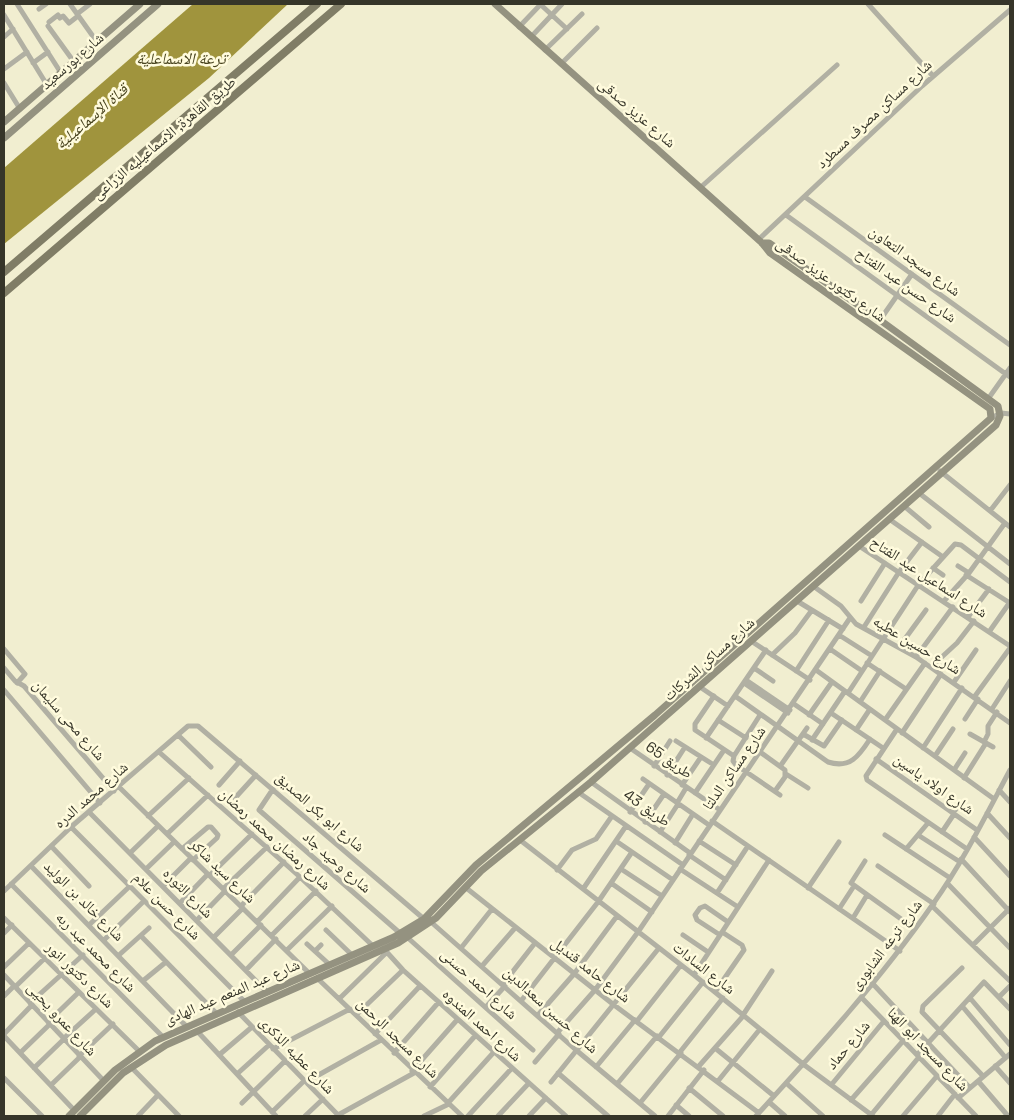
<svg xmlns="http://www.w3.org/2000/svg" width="1014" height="1120" font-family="'Space Grotesk','Noto Naskh Arabic',sans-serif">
  <rect width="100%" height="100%" fill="#f1eed0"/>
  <path fill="#a0943d" d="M193,4H288L209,78L4,244V168Z"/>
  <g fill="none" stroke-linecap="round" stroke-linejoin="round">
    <path stroke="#b1b0a3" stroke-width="5" d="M17,4L61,73
      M70,4L97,42
      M540,4L567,29
      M868,4L933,76
      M39,9L46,4
      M77,14L90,4
      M4,15L47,85
      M49,22L58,15L60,18L63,16L69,23L78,16
      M48,26L74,62
      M519,27L541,4
      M4,37L13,29
      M531,37L562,4
      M545,50L582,14
      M33,63L48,52
      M561,64L597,28
      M4,69L27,52
      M4,83L20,109
      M701,187L837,65
      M805,197L1010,345
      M786,215L1010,377
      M758,240L922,86L1010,10
      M880,320L912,274
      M988,399L1010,368
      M991,418L1001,413L1010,414
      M940,471L1010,527
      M919,493L1010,564
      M904,506L929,527
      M990,511L1010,485
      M889,519L943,557
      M859,546L1010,646
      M958,566L969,573
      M933,568L943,575
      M966,575L1010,603
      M813,586L841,606L856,624L916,657L1010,723
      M797,601L843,629
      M861,601L885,563
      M944,601L969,573L1005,523
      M968,617L989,589
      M864,627L899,572L922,542
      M989,632L1010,602
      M839,635L872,656
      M751,641L810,680
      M899,647L926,610
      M4,649L25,674L17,683
      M830,649L862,671
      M772,655L795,633L812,610
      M916,657L953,607
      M867,663L906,689
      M931,667L957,643L974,621
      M4,668L15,681L24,686L114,791
      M754,668L773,681
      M816,670L994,799
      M796,671L829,620
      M746,680L790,710
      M954,682L976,650
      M744,683L788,713
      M700,687L728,706
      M4,690L100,803
      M848,693L919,584L955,544L961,545L1010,582
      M714,696L695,724V730L734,756
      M735,696L828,762C850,769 859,756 870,739
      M975,696L1010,648
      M860,702L880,671
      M794,704L823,724
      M992,709L1010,681
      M831,713L883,748
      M809,715L832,682
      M965,719L978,699
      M718,720L746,738
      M885,720L925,663
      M897,729L866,776L867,780L967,849
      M856,730L870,709
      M902,733L941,674
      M803,734L824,746L842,720
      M970,734L993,747
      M178,735L211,767
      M706,738L766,650
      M812,740L845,691
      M676,741L714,765
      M984,742L988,734V726L997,712
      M630,748L720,810
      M923,748L962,688
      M159,752L300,877L373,946
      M760,752L785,770V777L775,791
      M734,756L733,761L736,765L780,795
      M734,756L760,715
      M935,756L953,729
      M876,759L977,830
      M781,765L807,728
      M654,766L670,741
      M954,770L965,753
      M786,774L808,788
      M667,775L685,747
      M964,778L986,743
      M643,779L709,825
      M591,782L690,853
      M219,785L240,761
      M682,785L701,757
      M119,787L310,974
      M273,789L259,810L401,934
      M999,790L1010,802
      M578,792L683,865
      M695,793L724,750
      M235,798L256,775
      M677,803L686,788
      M89,812L267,992
      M630,812L649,784
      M953,813L959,805
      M987,813L1010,838
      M148,816L189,778
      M712,821L900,951
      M645,822L664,794
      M71,827L245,1002
      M660,832L678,804
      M942,832L954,814
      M167,834L208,795
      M885,835L950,878
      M918,835L960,862
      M974,837L1010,876
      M520,840L694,975L803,1064L873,1116
      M616,841L673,880
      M699,841L736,865
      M675,843L693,814
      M51,846L89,886
      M182,849L208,827H211L218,835L217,838L193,860
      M906,849L928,823
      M130,853L158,826
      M689,855L726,880
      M961,859L1010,912
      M865,861L851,883L915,929
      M31,866L187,1027
      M878,866L934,904
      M146,869L174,842
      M621,869L662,896
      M680,869L738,907
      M557,870L572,850L596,839L612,816
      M210,875L252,834
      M611,883L652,912
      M947,883L1010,948
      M11,884L163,1037
      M163,886L191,858
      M465,887L614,1005L759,1113
      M224,888L267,847
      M808,888L839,842
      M583,889L626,826
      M4,891L71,827L188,726H198L424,919
      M717,893L748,846
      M180,903L208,874
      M241,906L284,862
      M932,906L1010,981
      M839,909L854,886
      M4,918L139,1051
      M853,918L867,895
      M197,920L226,890
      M257,922L300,877
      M431,922L576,1050L655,1116
      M89,925L130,886
      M326,930L352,955
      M4,933L12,925
      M272,935L316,891
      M683,935L708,952
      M720,935L697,920L695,915L700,908L705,906L728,922
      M141,936L217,1014
      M214,937L243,908
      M408,938L533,1050
      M104,940L144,901
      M307,944L330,965
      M973,945L1010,908
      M461,948L492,909
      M384,949L403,970L566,1116
      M287,950L332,906
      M315,951L321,945
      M119,955L149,928
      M231,955L261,925
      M482,966L515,928
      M4,967L29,943
      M962,968L923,1006L922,1012L983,1076
      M246,970L276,939
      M4,975L103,1080
      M694,975L769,860
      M317,978L462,1116
      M144,980L166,962
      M503,984L535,943
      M873,984L970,1088
      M15,987L45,958
      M595,990L638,932L850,618
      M715,992L744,950L742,945L722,932
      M4,996L14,986
      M999,997L1010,986
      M862,998L976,1116
      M970,998L1010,1045
      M339,999L387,952
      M521,1001L598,902L632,852
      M30,1003L83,955
      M962,1006L1005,1057
      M486,1007L505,986
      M238,1012L339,1116
      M356,1015L403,970
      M538,1015L574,974L617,916
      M743,1015L772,971
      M637,1021L681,965
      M48,1022L79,992
      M197,1031L276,1116
      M557,1033L595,990
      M4,1034L32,1005
      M375,1034L420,986
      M4,1036L74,1110
      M659,1037L703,982
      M63,1039L96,1009
      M715,1048L774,1096
      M273,1049L350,1009
      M680,1052L723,998
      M20,1053L50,1024
      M394,1053L438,1003
      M219,1055L252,1027
      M917,1055L984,982L1010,1009
      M79,1056L113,1024
      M535,1062L559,1034
      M699,1066L744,1015
      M995,1066L1010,1083
      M131,1067L179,1116
      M596,1067L635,1020
      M34,1068L64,1039
      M412,1071L457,1020
      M558,1073L608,1116
      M237,1074L269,1045
      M4,1078L42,1116
      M718,1081L760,1029
      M978,1081L1008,1116
      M306,1082L381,1040
      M551,1082L659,948
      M786,1083L823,1116
      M617,1084L657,1036
      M832,1084L884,1021
      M51,1085L80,1057
      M430,1087L475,1036
      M689,1088L723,1116
      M958,1098L1010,1054
      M851,1100L903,1041
      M769,1102L785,1116
      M242,1103L285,1061
      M448,1103L494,1052
      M640,1103L681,1053
      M676,1105L689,1116
      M272,1112L304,1081
      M338,1115L414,1073
      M871,1115L919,1057
      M138,1116L158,1095
      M305,1116L323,1099
      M424,1116L449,1104
      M468,1116L512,1068
      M498,1116L529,1083
      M529,1116L546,1098
      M668,1116L704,1070
      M756,1116C818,1048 880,980 933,904C963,862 986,815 1010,770
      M903,1116L937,1076
      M938,1116L955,1094"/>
    <path stroke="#949280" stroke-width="7" d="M4,122L140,4
      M4,138L158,4
      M69,1116L115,1070L155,1041L394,937L424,919L476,865L655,715L991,418L990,409L770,253L762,243L495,4
      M80,1116L123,1073L166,1045L398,943L436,918L481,871L591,782L996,425L1000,416L998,406L880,320L769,243H762"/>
    <path stroke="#807d66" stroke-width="8" d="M4,272L317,4
      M4,293L341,4"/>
  </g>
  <g text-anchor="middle" stroke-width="5" stroke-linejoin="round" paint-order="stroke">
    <g font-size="15" fill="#363529" stroke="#fffbdd">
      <text transform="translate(72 61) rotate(-41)" y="5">شارع بورسعيد</text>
      <text transform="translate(637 113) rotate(41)" y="5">شارع عزيز صدقى</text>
      <text transform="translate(874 114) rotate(-43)" y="5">شارع مساكن مصرف مسطرد</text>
      <text transform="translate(164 138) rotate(-40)" y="5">طريق القاهرة, الاسماعيليه الزراعى</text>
      <text transform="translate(915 261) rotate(36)" y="5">شارع مسجد التعاون</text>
      <text transform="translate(831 280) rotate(36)" y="5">شارع دكتور عزيز صدقى</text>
      <text transform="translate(906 285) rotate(35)" y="5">شارع حسن عبد الفتاح</text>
      <text transform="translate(929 577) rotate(33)" y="5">شارع اسماعيل عبد الفتاح</text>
      <text transform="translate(917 645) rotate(31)" y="5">شارع حسين عطيه</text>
      <text transform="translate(709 659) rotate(-42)" y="5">شارع مساكن الشركات</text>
      <text transform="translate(69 720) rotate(49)" y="5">شارع محى سليمان</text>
      <text transform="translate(669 760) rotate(35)" y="5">طريق 65</text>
      <text transform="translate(734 768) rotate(-55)" y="5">شارع مساكن الدلتا</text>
      <text transform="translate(934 784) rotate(35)" y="5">شارع اولاد ياسين</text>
      <text transform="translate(91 795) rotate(-41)" y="5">شارع محمد الدره</text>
      <text transform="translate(647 808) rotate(35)" y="5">طريق 43</text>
      <text transform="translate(320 812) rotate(41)" y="5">شارع ابو بكر الصديق</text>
      <text transform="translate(275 839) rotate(42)" y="5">شارع رمضان محمد رمضان</text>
      <text transform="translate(337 862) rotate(41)" y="5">شارع وحيد جاد</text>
      <text transform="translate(223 871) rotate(44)" y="5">شارع سيد شاكر</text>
      <text transform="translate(188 893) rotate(45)" y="5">شارع الثوره</text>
      <text transform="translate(84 901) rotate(45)" y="5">شارع خالد بن الوليد</text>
      <text transform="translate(167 906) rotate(45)" y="5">شارع حسن علام</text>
      <text transform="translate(886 945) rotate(-53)" y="5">شارع ترعه الشابورى</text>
      <text transform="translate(96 952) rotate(45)" y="5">شارع محمد عبد ربه</text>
      <text transform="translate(704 968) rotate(38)" y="5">شارع السادات</text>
      <text transform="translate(591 970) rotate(38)" y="5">شارع حامد قنديل</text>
      <text transform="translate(80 975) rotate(44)" y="5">شارع دكتور انور</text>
      <text transform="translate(479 984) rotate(42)" y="5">شارع احمد حسنى</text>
      <text transform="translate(232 992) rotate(-23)" y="5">شارع عبد المنعم عبد الهادى</text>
      <text transform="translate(551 1010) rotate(42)" y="5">شارع حسين سعدالدين</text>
      <text transform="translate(62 1019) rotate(47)" y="5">شارع عمرو يحيى</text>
      <text transform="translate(482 1025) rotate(42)" y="5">شارع احمد المندوه</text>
      <text transform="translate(398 1038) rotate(44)" y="5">شارع مسجد الرحمن</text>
      <text transform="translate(848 1045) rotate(-50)" y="5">شارع حماد</text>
      <text transform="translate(928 1049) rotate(46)" y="5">شارع مسجد ابو الهنا</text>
      <text transform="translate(297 1055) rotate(46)" y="5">شارع عطيه الذكرى</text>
    </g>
    <g font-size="16" font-style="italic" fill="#47421d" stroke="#fffbdd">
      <text x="181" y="64">ترعة الاسماعلية</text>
      <text transform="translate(91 116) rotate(-41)" y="6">قناة الإسماعيلية</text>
    </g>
  </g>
  <rect width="1014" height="1120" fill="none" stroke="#363529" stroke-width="10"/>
</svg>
